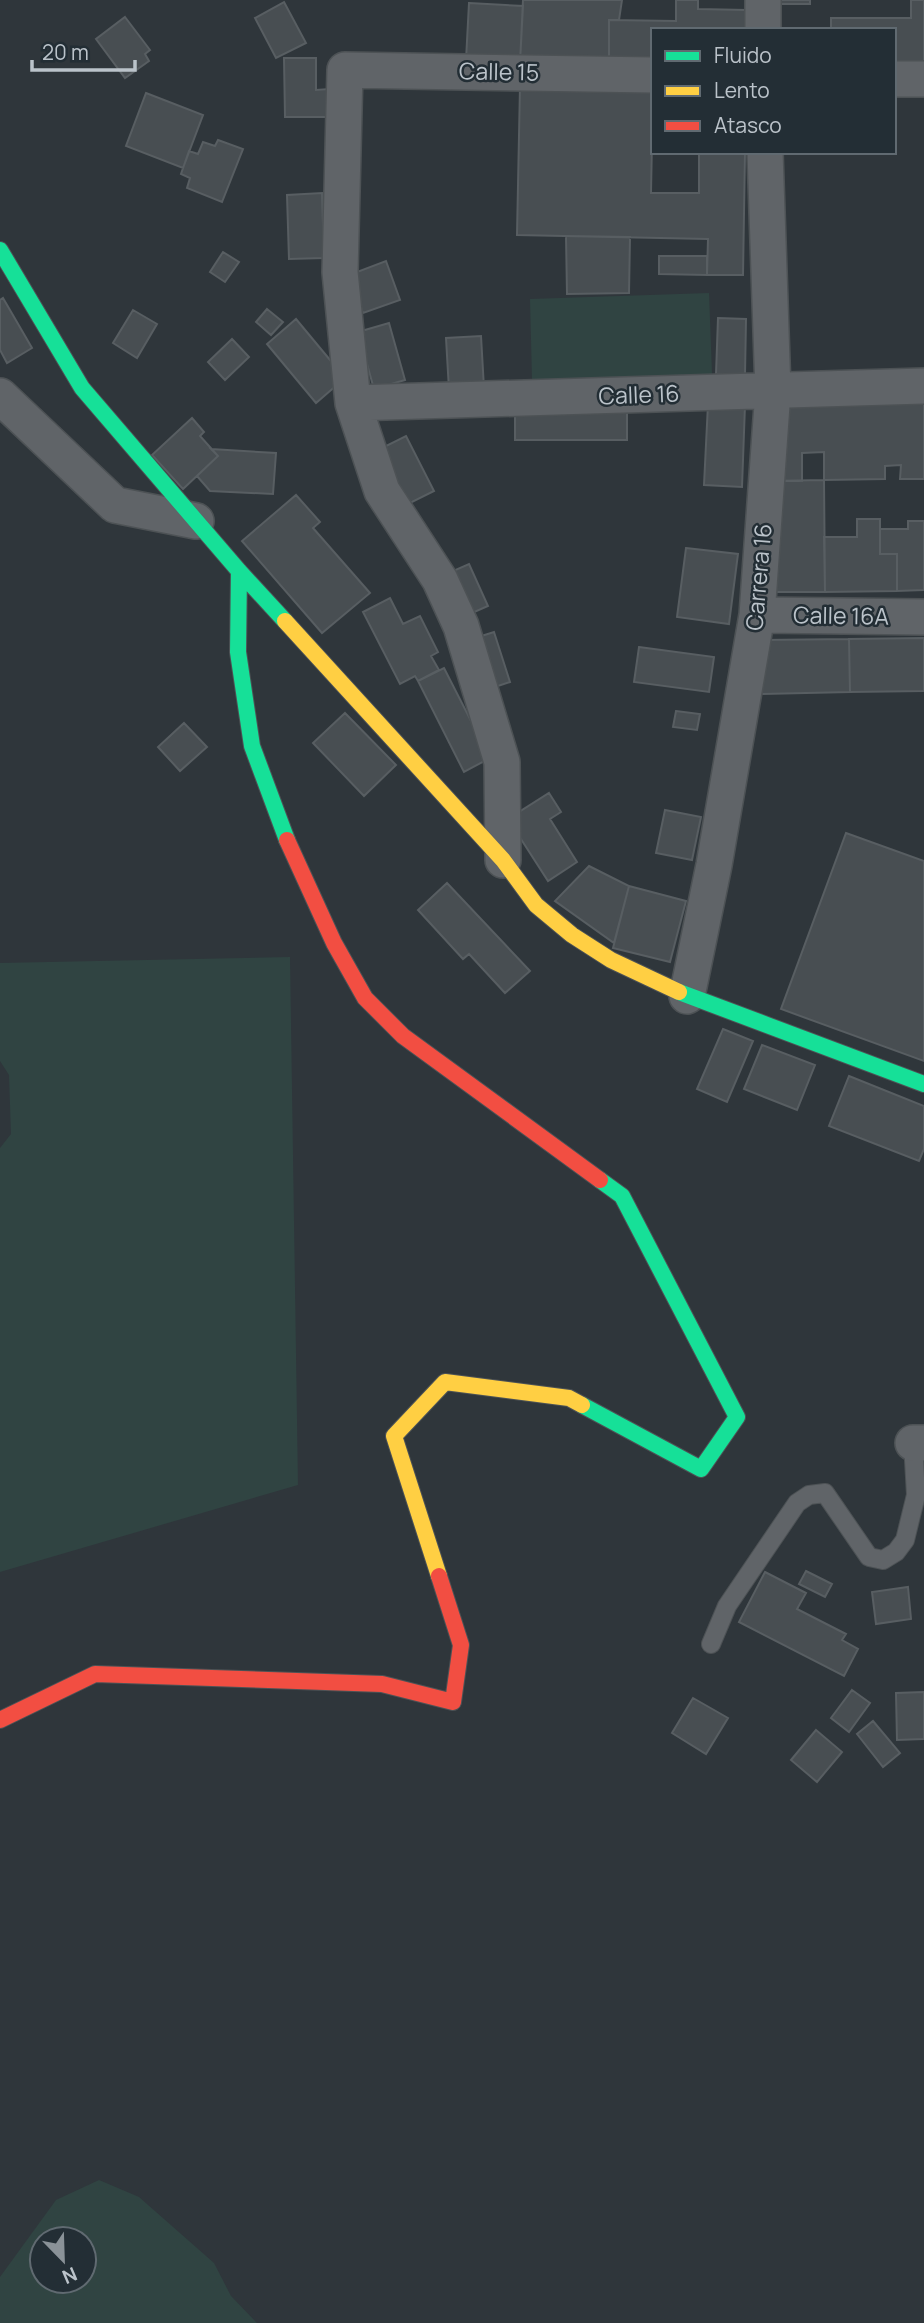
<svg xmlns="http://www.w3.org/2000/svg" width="924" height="2323" font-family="Manrope,sans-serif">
  <rect width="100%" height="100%" fill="#2f363b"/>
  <path fill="#304442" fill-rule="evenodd" d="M709,293L712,374L532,380L530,299Z
    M290,957L298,1485L0,1572V1148L11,1134L9,1075L0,1061V963Z
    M99,2180L139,2197L214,2263L231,2296L257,2323H0V2277L56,2200ZM84,2239V2281H42V2239Z"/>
  <path fill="#484e52" stroke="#585e62" stroke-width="2" d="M523,0H622L619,20H609V64L520,63Z
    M676,0H698V9L746,10L745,30H653V64H609V20L676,21Z
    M773,0H810V4H773Z
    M911,0H924V72H894V30H831V18H911Z
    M284,2L306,43L276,58L255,18Z
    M469,3L523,6L520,63L466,60Z
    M125,17L150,50L145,54L149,61L125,78L96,39Z
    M284,58H316V90L329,89V117H285Z
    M520,86L653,89L651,193H699V152H745L743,275H707L708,239L517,235Z
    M146,93L203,115L183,168L126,146Z
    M218,140L243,149L222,202L187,188L190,178L181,174L189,151L198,154L203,142L215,146Z
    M322,193L324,258L289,259L287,195Z
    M566,236L630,237L629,293L567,294Z
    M223,252L239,262L225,282L210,272Z
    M659,256H707V275L659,274Z
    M386,261L400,300L363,313L349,275Z
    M3,298L32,348L7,363L0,350V300Z
    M267,309L283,322L271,335L256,322Z
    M133,310L157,324L137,358L113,343Z
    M718,318L746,319L745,375L716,374Z
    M296,319L345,378L316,403L267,344Z
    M389,323L405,380L374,389L358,332Z
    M481,336L484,388L449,390L446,338Z
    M232,339L249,357L225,380L208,362Z
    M924,402V479H900L901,465L885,466V479L824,480V452L802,453V481H779L778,404Z
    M708,404L745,405L742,487L704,485Z
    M515,407H627V440H515Z
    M192,418L204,432L200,436L218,456L183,489L152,455Z
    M406,436L434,491L404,506L376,451Z
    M211,449L276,453L273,494L210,491L197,476L218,456Z
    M824,480L825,592H771L770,481Z
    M296,495L320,522L313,528L370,593L322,633L242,541Z
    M857,519H880V554H897V591L825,592L824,537H857Z
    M908,521H924V590L897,591V554H880V529H908Z
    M686,548L738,554L729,624L677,617Z
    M469,564L488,606L463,617L444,575Z
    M390,598L403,624L420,616L438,652L431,656L439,670L418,681L415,676L400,684L363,612Z
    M494,632L510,682L489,689L472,639Z
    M924,638V691L850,692L849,639Z
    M849,639L850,692L758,694V640Z
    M639,647L714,657L709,692L634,682Z
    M444,668L490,758L464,772L418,681Z
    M676,711L700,714L697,730L673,727Z
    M345,713L396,765L364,796L313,743Z
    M184,723L207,747L180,771L158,747Z
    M549,793L561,812L550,819L577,862L548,881L508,819Z
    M665,810L701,817L692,860L656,853Z
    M846,833L924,861V1061L781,1009Z
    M589,866L629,886L614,943L555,901Z
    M447,883L530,971L505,993L469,954L463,959L418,910Z
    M629,886L686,901L670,962L613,948Z
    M723,1029L753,1041L727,1102L697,1089Z
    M762,1045L815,1065L797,1110L744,1089Z
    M849,1076L924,1106V1149L919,1161L829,1126Z
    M806,1571L832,1584L825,1597L799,1584Z
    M765,1572L806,1593L797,1609L846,1634L842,1640L858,1649L844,1676L739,1622Z
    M908,1587L911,1619L876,1624L872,1592Z
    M852,1690L870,1703L849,1732L831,1718Z
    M924,1692V1739L897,1740L896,1693Z
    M693,1698L728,1718L706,1754L672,1733Z
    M873,1721L900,1753L883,1767L857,1734Z
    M816,1730L842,1752L817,1782L791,1760Z"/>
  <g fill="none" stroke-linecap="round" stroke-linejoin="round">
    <g stroke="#4d5255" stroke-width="20">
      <path id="lane" d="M711,1644L727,1606L797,1503L809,1495L825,1493L869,1557L883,1560L896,1552L905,1540L916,1495L913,1443"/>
    </g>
    <g stroke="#4d5255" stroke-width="38">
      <path id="street" d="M763,0V30
        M894,79H924
        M0,396L115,505L196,521
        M353,403L924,386
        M757,615L924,617
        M503,860L502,762L461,626L440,580L382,491L353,403L340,272L345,70L653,75
        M687,996L714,865L757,615L773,391L765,152
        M913,1443H924"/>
    </g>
    <g stroke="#4d5255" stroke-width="18">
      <path id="fast" d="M0,250L82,388L239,571L285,621
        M239,571L238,652L252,746L287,840
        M679,992L924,1084
        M582,1405L701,1469L737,1417L622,1196L600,1180"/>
    </g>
    <g stroke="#4d5255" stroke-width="18">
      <path id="slow" d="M285,621L503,860L536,905L572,935L611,960L679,992
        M439,1576L394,1436L445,1382L569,1398L582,1405"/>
    </g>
    <g stroke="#4d5255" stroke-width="18">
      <path id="jam" d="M287,840L334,943L365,998L403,1036L600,1180
        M0,1720L95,1674L382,1684L453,1702L461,1645L439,1576"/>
    </g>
    <use href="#lane" stroke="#606468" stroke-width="18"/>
    <use href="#street" stroke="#606468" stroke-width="35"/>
    <use href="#fast" stroke="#16e098" stroke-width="16"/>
    <use href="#slow" stroke="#ffcf43" stroke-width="16"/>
    <use href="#jam" stroke="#f24e42" stroke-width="16"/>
  </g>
  <g text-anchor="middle" stroke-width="5" stroke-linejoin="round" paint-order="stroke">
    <g font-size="23" fill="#bbc3ca" stroke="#232e35">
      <text transform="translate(499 72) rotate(1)" y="8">Calle 15</text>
      <text transform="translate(639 395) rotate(-2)" y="8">Calle 16</text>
      <text transform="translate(759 577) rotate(-85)" y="8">Carrera 16</text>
      <text transform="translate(841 616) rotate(1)" y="8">Calle 16A</text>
    </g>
  </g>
  <rect x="651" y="28" width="245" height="126" fill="#232e35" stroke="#606a71" stroke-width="2"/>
  <rect x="665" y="51" width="35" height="10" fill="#16e098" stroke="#606a71" stroke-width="2"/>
  <text x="714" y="63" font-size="21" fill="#bbc3ca">Fluido</text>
  <rect x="665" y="86" width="35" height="10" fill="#ffcf43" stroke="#606a71" stroke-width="2"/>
  <text x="714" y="98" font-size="21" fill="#bbc3ca">Lento</text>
  <rect x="665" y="121" width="35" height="10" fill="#f24e42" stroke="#606a71" stroke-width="2"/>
  <text x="714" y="133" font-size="21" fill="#bbc3ca">Atasco</text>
  <g transform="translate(63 2260) rotate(157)"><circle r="33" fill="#232e35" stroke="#606a71" stroke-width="2"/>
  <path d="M0-5L12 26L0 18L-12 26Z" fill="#8a9298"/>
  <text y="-10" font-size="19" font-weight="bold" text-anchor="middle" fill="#bbc3ca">N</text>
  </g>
  <path d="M32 60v10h103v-10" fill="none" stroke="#bbc3ca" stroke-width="3.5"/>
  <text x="42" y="60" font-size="21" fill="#bbc3ca" stroke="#232e35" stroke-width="5" paint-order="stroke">20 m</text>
</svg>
